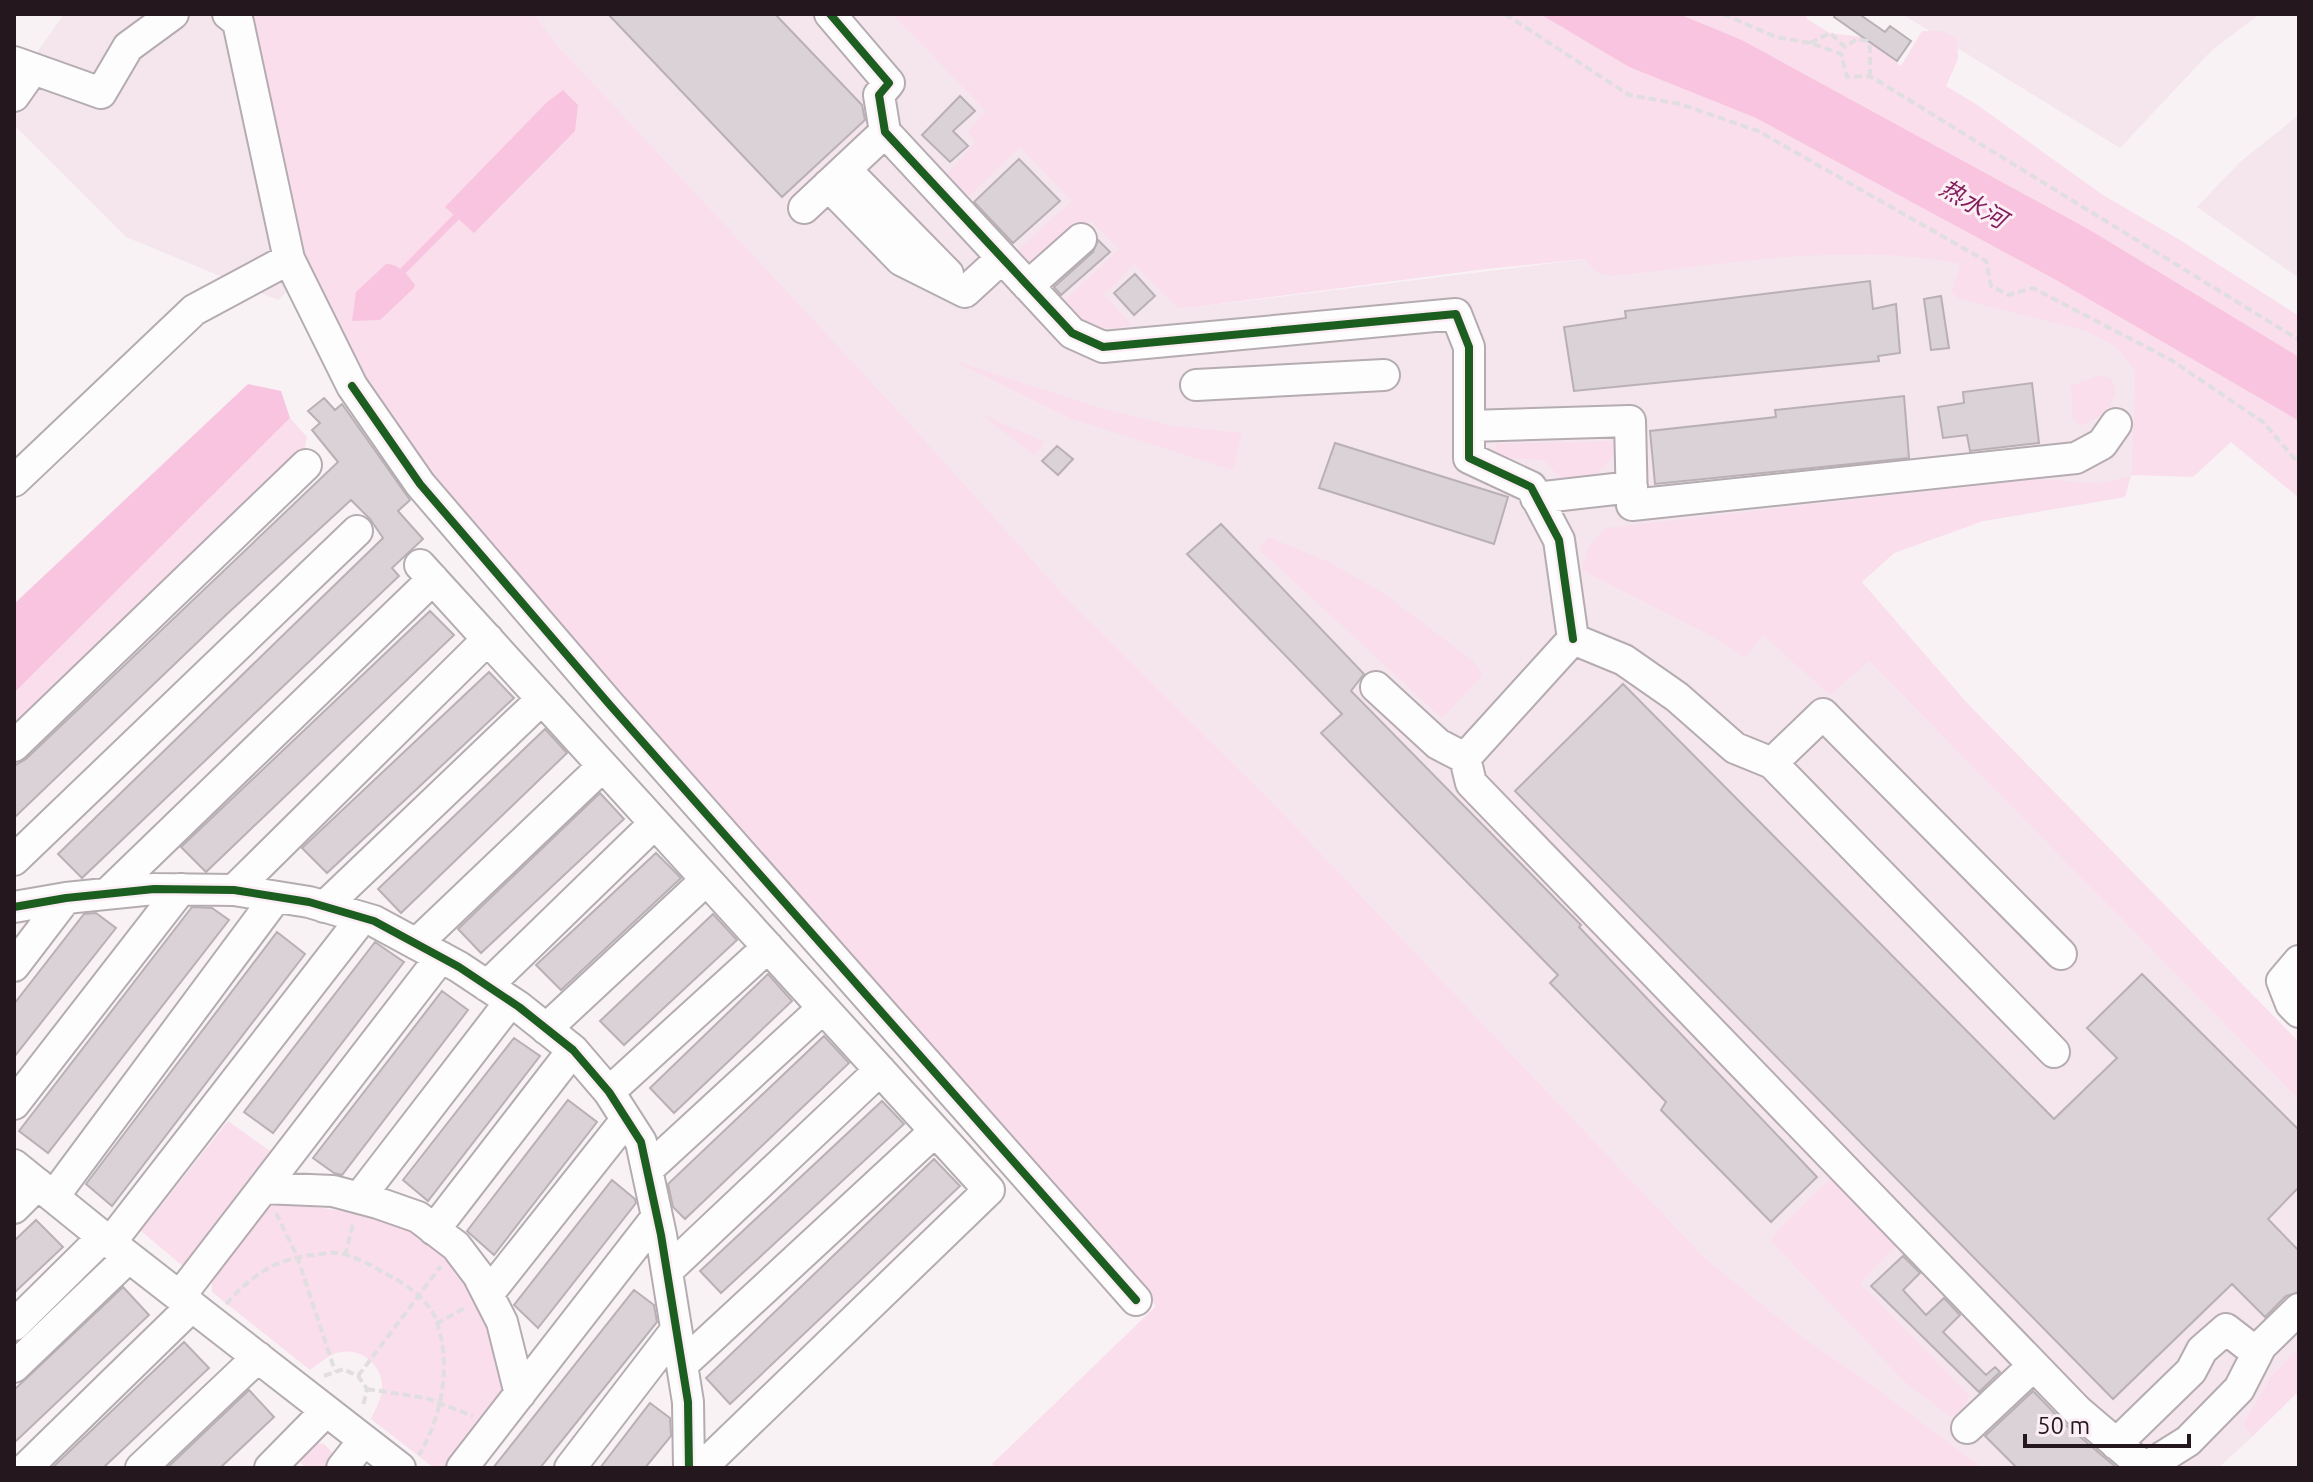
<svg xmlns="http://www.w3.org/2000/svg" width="2313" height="1482" font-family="Ubuntu,'Noto Sans SC',sans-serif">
  <rect width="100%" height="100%" fill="#f8f2f5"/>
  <path fill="#f5e5ed" d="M64,14H892L1180,309L1586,259L1839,253L1923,257L1962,264L2116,347L2135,371L2131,475L2125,497L1983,521L1894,553L1862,582L1868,660L2299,1100V1347L2271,1376L2243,1424L2252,1437L2218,1468H1983L1871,1384L1801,1336L1706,1259L1275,805L1070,602L557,45L278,300L126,237L14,125V85Z
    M1902,14H2260L2212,50L2120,148Z
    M2299,115V278L2197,207L2240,162Z"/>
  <path fill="#fadeec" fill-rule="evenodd" d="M246,14H533L557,45L897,410L1070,602L1275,805L1706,1259L1801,1336L1871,1384L1983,1468H996L992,1464L1156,1306L447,501L360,380L293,231Z
    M892,14H1540L1629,67L1756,118L2054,279L2299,421V498L2231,442L2193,477L2131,475L2125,497L1983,521L1894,553L1862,582L1969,705L2299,1042V1100L1869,661L1830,695L1763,635L1745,657L1711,636L1582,570L1588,548L1605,528L2039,479L2100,484L2131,476L2135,371L2116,347L2084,330L1960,299L1951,292L1961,264C1845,242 1726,264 1610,276L1595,271L1585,259L1486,269L1179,309L1134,264L1104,295L1132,325C1099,331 1085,330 1063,303L1119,249L1091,221L1037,268L1025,266L946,175L975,143L968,131L986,111ZM1020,147L1072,201L1018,250L967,198Z
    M1679,14H1806L1807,19L1830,33L1862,37L1901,66L1922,31H1942L1957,39L1958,59L1946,86L1976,104L2103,195L2180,240L2299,316V357L2090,230L1742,40Z
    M952,360L1100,408L1173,426L1242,433L1233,470L1072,419Z
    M2100,375L2112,379L2116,392L2107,412L2080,426L2073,419L2071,386Z
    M981,414L1045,442L1034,455Z
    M290,418L307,437L304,453L14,734V693Z
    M1621,441L1619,450L1593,478H1561L1544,460L1495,457L1496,444Z
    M1268,537L1331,563L1383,593L1473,661L1483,675L1442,718L1259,549Z
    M228,1121L270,1151L274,1161L185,1268L141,1231Z
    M1834,1175L1898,1244L1860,1283L1969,1395L1963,1411L1950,1416L1907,1384L1771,1241L1776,1232Z
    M268,1199L371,1216L404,1225L437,1242L479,1301L494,1340L507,1400L453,1465L434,1468L371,1419C375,1410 381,1399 382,1390C384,1365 360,1346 337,1353C328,1356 318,1364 310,1370L212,1292V1275Z
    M2299,1347V1391L2252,1437L2243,1424L2271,1376Z
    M315,1443L324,1444L332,1452L326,1468H306L296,1458Z"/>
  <path fill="#f8c4df" d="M1540,14H1679L1742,40L2090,230L2299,357V421L2054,279L1756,118L1629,67Z
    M563,90L578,105L575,131L474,233L445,207L546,103Z
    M386,264C398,263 409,276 415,285L413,289L380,320L352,321L356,292Z
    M248,384L281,391L290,418L14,693V604Z"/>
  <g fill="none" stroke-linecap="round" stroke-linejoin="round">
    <path stroke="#f8c4df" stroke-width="7" d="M398,276L462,211"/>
  </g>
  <path fill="#dad2d6" stroke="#b8b0b4" stroke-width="2" d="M608,14H775L862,105L865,120L782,197Z
    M1836,14H1859L1885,32L1890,26L1911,41L1897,61L1834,17Z
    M960,96L975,111L953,131L968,146L950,162L922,135Z
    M1019,159L1060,201L1013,243L974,202Z
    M1098,240L1110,252L1061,295L1054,287L1093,252Z
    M1135,274L1155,296L1134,315L1114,293Z
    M1870,281L1873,309L1896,304L1900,353L1878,356L1879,361L1574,391L1564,327L1626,318L1625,311Z
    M1941,296L1949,348L1931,350L1924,299Z
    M2032,383L2039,443L1970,451L1967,435L1943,438L1938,407L1964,403L1963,392Z
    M1904,396L1909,458L1655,484L1650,431L1776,417L1775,410Z
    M324,398L335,410L342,404L410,500L398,511L423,539L392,568L399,576L82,878L58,854L383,538L370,519L351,500L227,614L14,818V766L26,759L338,462L312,430L320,423L308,411Z
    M1335,443L1508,497L1494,544L1319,488Z
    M1057,446L1073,459L1058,475L1042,461Z
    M1221,524L1364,674L1351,691L1581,925L1579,927L1817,1177L1771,1222L1661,1110L1666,1102L1550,983L1558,975L1321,733L1342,714L1187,554Z
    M430,611L454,635L206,872L181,847Z
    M489,672L514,698L327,873L302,848Z
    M1623,684L2054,1119L2117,1058L2087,1028L2142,974L2299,1130V1187L2268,1219L2299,1251V1292L2286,1296L2265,1317L2232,1284L2113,1399L1515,791Z
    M545,729L567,753L401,913L378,889Z
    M600,793L624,819L481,953L458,929Z
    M656,853L681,878L561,990L536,965Z
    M192,907L212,908L229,920L48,1153L19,1131Z
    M96,913L116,928L14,1057V1004L84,914Z
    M713,914L737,940L624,1045L600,1021Z
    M277,932L305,954L112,1206L86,1184Z
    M375,942L404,962L273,1133L244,1112Z
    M768,974L792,1001L674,1113L650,1088Z
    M442,991L468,1010L342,1175L334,1173L313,1158Z
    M824,1036L849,1063L685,1219L673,1207L668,1184Z
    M514,1038L540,1056L428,1201L403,1180Z
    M568,1100L597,1122L494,1255L467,1231Z
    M882,1101L904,1124L721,1293L700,1271Z
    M934,1159L960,1186L730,1404L706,1378Z
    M612,1180L635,1199L636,1203L538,1328L514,1305Z
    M36,1220L63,1247L14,1293V1241Z
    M1903,1256L1920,1273L1903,1290L1926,1315L1944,1298L1960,1315L1943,1332L1986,1375L1995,1367L2000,1372L1979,1392L1871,1286Z
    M123,1287L149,1315L14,1443V1390Z
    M634,1290L654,1305L657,1322L540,1468H493Z
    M184,1342L209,1368L103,1468H52Z
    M249,1390L274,1417L220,1468H167Z
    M2033,1391L2066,1425L2117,1468H2017L1985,1436Z
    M650,1403L670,1418L671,1436L645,1468H600Z"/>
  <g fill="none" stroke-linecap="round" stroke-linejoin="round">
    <g stroke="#b4acb0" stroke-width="34">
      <path id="minor" d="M228,14L238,22L289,259L352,386L420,484L609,704L1136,1300
        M830,14L889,83L879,95L885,132L1072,333L1103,347L1456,314L1469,347V458L1531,487L1559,540L1573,639
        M14,62L101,93L128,47L173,14
        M14,96L33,69
        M846,170L948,274
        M828,185L901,260L965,292L1002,258
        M804,208L885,132
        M1028,286L1081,239
        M1196,385L1384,375
        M1469,426L1630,421L1632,505L2076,458L2102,444L2116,424
        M14,481L194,310L289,259
        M1536,498L1632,487
        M420,565L989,1190L701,1468
        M1376,687L1438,744L1465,758L1471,783L2078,1411L2145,1468
        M14,746L306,465
        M1465,758L1573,639L1624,660L1677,697L1735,748L1772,763L2054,1052
        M1772,763L1823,714L2061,954
        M14,860L357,531
        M234,890L488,639
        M108,893L433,579
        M14,907L66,898L154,889L234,890L309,902L374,921L459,967L519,1007L573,1050L609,1092L641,1142L661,1235L688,1402L689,1468
        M324,907L542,699
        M416,944L603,766
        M2299,961L2282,981L2291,1004L2299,1012
        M14,966L66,898
        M487,986L655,823
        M546,1029L706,880
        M609,1092L768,947
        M14,1104L181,889
        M14,1165L103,1237L400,1468
        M647,1170L823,1008
        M263,1188L333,1191L378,1203L418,1217L456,1246L478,1275L502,1322L520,1394
        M54,1196L276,897
        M359,1198L510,1002
        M14,1208L38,1184
        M434,1230L573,1050
        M110,1243L362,918
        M667,1271L880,1070
        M488,1294L626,1120
        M180,1296L441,957
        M14,1325L103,1237
        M682,1365L935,1131
        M14,1367L129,1257
        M1967,1428L2033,1366
        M2116,1444L2191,1371L2202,1350L2226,1329L2257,1353
        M26,1468L192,1306
        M141,1468L258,1357
        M270,1468L326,1411
        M342,1468L364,1440
        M462,1468L657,1217
        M570,1468L676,1330
        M2145,1468L2188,1441L2239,1389L2261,1346L2299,1309"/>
    </g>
    <path stroke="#e1dee0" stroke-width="4" stroke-dasharray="8 4" stroke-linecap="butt" d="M1505,14L1629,95L1680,104L1758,131L1986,261L1991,286L2008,295L2033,288L2171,360L2263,422L2299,464
      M1723,14L1776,37L1810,43L1841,54L1847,77L1870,76L2299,340
      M1810,43L1830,33L1845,47L1857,39L1867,41L1870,48V76
      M276,1213L297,1256L335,1371
      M345,1256L353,1224
      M226,1304C251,1276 276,1258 314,1255C321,1254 331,1252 338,1253C355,1256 373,1266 388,1275C404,1283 426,1298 434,1315C453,1359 443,1415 419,1455
      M436,1324L466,1307
      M324,1376L343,1369L358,1376L367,1389L363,1406
      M358,1376L441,1266
      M367,1389L426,1398L473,1416"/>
    <use href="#minor" stroke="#fefdfe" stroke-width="30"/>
    <g stroke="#fceef5" stroke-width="13">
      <path id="cycleway" d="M830,14L889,83L879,95L885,132L1072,333L1103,347L1456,314L1469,347V458L1531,487L1559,540L1573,639
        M352,386L420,484L609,704L1136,1300
        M14,907L66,898L154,889L234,890L309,902L374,921L459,967L519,1007L573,1050L609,1092L641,1142L661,1235L688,1402L689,1468"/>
    </g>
    <use href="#cycleway" stroke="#1b5e20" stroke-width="8"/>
  </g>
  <g text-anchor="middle" stroke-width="6" stroke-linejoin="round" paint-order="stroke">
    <g font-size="24" font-style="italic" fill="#831f5d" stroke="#fceef5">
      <text transform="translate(1973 204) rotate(30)" y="8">热水河</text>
    </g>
  </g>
  <rect width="2313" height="1482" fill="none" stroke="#24181e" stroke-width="32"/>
  <path d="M2025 1434v12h164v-12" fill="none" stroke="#24181e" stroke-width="4"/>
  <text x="2037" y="1434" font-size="24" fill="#24181e" stroke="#fceef5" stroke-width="6" paint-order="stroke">50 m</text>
</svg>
